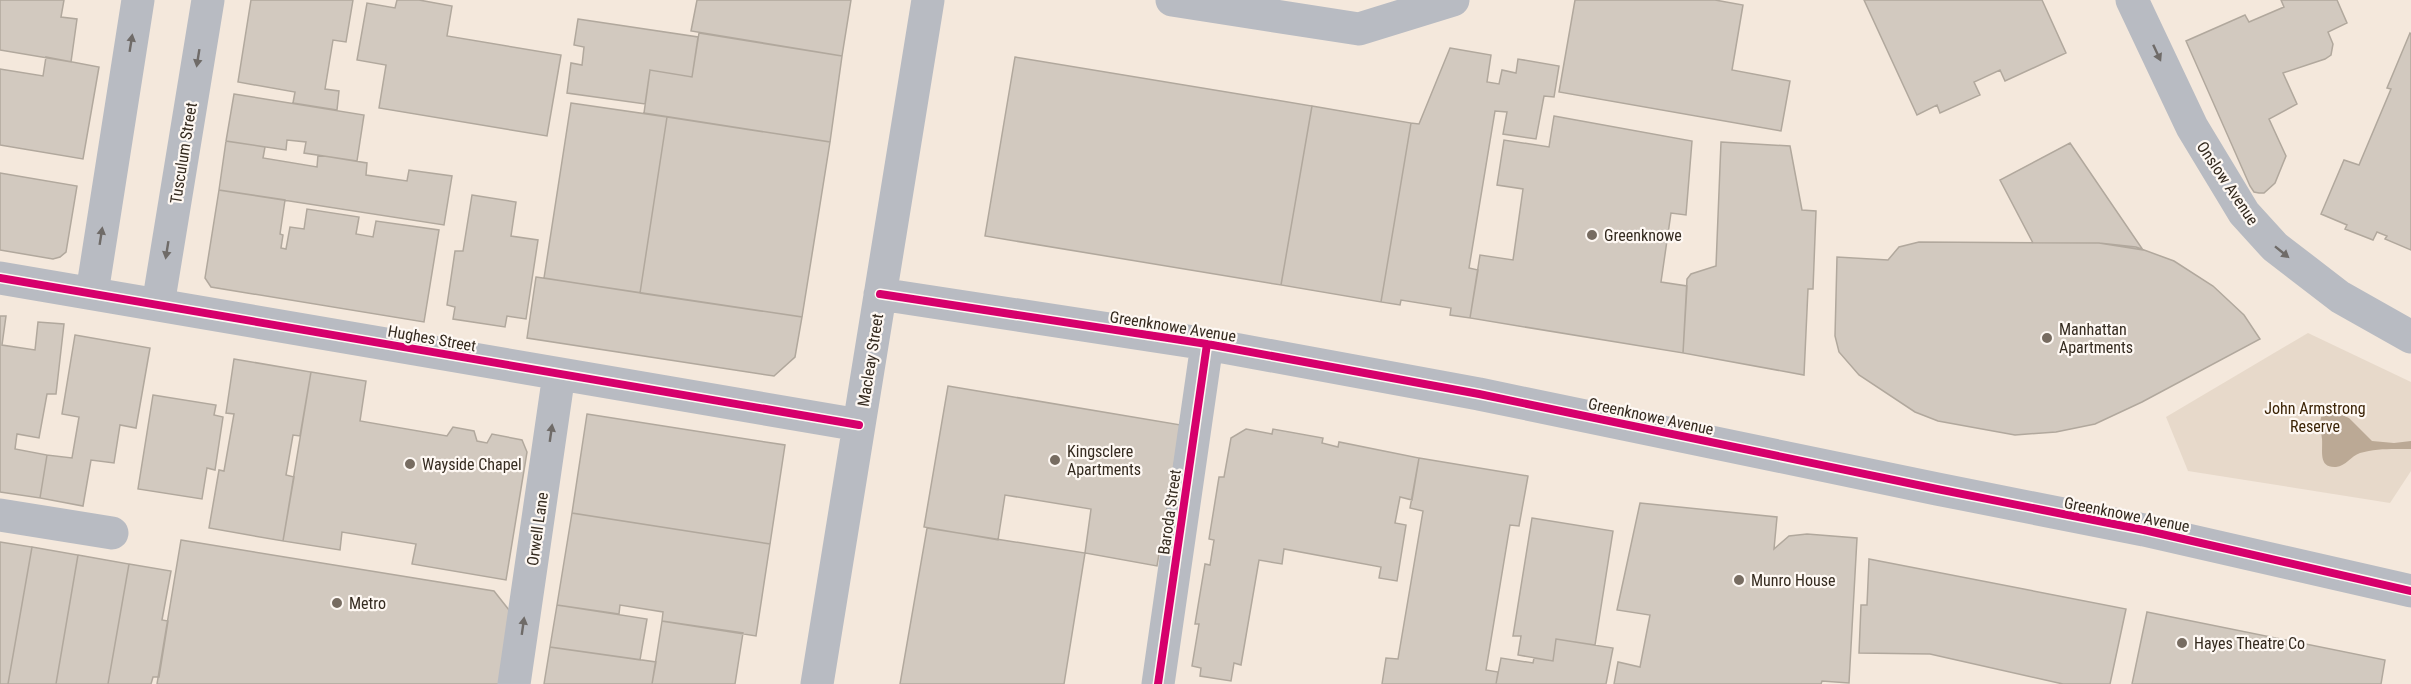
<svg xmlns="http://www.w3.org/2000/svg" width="2411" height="684" font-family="'Roboto Condensed',sans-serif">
  <rect width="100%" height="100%" fill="#f4e8dc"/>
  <path fill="#e7d9ca" d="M2308,333L2411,382V471L2390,503L2188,471L2166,417Z"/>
  <path fill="#bba995" d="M2335,412L2349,418L2372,441L2394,443L2411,441V449C2394,449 2376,448 2360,453C2351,456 2346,466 2336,467C2318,468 2323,451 2322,439C2321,430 2319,426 2321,417Z"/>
  <path fill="#d2c9bf" stroke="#b1a89d" stroke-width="1.5" d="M0,0H64L61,17L77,19L71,62L0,50Z
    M251,0H353L346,42L333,40L325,89L339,91L337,110L293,103L295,92L238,82Z
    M397,0H419L452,6L447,36L561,55L547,136L379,108L386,65L357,60L367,3L395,8Z
    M697,0H851L842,56L691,31Z
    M1575,0H1715L1743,5L1732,70L1790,81L1781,131L1559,92Z
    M1864,0H2042L2066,53L2005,81L2000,70L1974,82L1980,95L1940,113L1937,105L1917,115Z
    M2281,0H2337L2347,23L2328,32L2333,44L2331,55L2325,59L2283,73L2297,104L2269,119L2286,156L2275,183L2264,193H2259L2254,192L2250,186L2186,41L2245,15L2249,22L2284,7Z
    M578,19L698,37L692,77L650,70L645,104L567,93L571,63L582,65L584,47L574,45Z
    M699,33L842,56L830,142L644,113L650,70L692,77Z
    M2410,33L2411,34V250L2385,239L2387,236L2377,232L2373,240L2345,229L2347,225L2321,214L2344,160L2359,165L2391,89L2387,88Z
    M1450,48L1491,55L1487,82L1499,84L1502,70L1516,73L1518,59L1559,66L1554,97L1544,96L1536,139L1503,134L1507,112L1495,111L1469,268L1478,270L1470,318L1450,315L1451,308L1401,300L1400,305L1381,302L1411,123L1419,124Z
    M46,57L99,67L83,159L0,145V69L43,76Z
    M1015,57L1312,106L1281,285L985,236Z
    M234,94L364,115L357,161L304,153L306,142L287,140L286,150L226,141Z
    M571,103L667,117L640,293L544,278Z
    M1312,106L1411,123L1381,302L1281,285Z
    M1554,116L1692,141L1686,215L1671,213L1661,282L1687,286L1683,353L1470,318L1480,255L1513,260L1523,189L1497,185L1504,140L1549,147Z
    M667,117L830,142L802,317L640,293Z
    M226,141L265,147L263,158L317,167L318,155L367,163L366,175L407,181L409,170L452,176L444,225L219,190Z
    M1721,142L1790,146L1802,210L1816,211L1813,289H1808L1804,375L1683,353L1687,279L1691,274L1716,266Z
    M2070,143L2143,250L2099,243H2033L2000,180Z
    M0,173L77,186L66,252L60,257L53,259L0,250Z
    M219,190L285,200L280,234L283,235L281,248L286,249L290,227L304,229L307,209L359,217L356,234L373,237L376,221L439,230L424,322L211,287L205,278Z
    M472,195L516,202L511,236L538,240L526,319L507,316L505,327L453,319L455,307L447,305L455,251H463Z
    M1919,242L2099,243L2136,247L2174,261L2213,286L2244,315L2260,339L2142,402L2095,424L2056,432L2015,435L1938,421L1915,412L1859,375L1839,352L1835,336L1837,257L1888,260L1899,247Z
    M536,277L802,317L795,357L774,376L527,338Z
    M0,316H6L2,345L35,350L38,322L64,324L56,394H47L39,438L17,434L15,449L47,455L40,498L0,492Z
    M75,335L150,348L136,428L120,425L114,463L91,460L83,506L40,498L47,455L72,458L79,417L62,414Z
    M234,359L311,372L300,436L293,435L286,475L294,477L283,541L209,528L219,470L224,471L234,414L226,413Z
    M311,372L366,381L360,421L447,436L453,427L474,431L477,441L487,443L492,434L522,440L527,452L506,580L412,564L416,544L342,532L340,550L283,541Z
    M948,386L1181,425L1157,566L1085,553L1091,509L1005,495L998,540L924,527Z
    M153,395L216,405L214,415L223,417L215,470L207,468L202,499L138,489Z
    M587,414L785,445L770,544L572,513Z
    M1246,429L1272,434L1273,429L1323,438L1322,443L1338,447L1339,442L1419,458L1412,500L1400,497L1395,523L1406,525L1397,581L1379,578L1381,567L1284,549L1282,564L1259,560L1241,665L1234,663L1231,681L1200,676L1201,668L1192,666L1199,624H1195L1205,564L1210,565L1214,540L1209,539L1219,477H1224L1231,438Z
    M1419,458L1528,476L1519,526L1510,525L1486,670L1498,672L1496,684H1382L1386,658L1398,659L1423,511L1410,508Z
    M1640,503L1777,517L1774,549L1789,536L1807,534L1857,538L1849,683L1822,681L1821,684H1614L1618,662L1640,667L1650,615L1617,610Z
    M572,513L770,544L756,636L662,621L663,612L620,605L619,614L557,605Z
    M1532,518L1613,531L1595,645L1556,639L1553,661L1518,655L1521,636H1513Z
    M927,528L1085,553L1064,684H900Z
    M181,540L494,591L513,615L501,684H157Z
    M0,542L32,547L8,684H0Z
    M32,547L78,555L56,684H8Z
    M78,555L129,564L108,684H56Z
    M1869,559L2126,609L2110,684H2063L1930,654L1859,653L1861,605H1867Z
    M129,564L171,571L162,620L168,621L159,677H153L151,684H108Z
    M557,605L647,619L640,660L550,647Z
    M2147,612L2385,660L2381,684H2132Z
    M662,621L743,633L735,684H652Z
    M1556,639L1613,648L1606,684H1496L1501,658L1533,663L1534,658L1553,661Z
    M550,647L656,662L652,684H544Z"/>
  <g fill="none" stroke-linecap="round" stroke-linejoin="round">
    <path stroke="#b8bbc2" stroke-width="33" d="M1172,0L1359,29L1453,0
      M2132,0L2192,127L2244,213L2275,247L2340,297L2411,337
      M0,278L859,425
      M92,293L138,0
      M880,294L1207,344L1479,394L1937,489L2144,530L2411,591
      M158,305L208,0
      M0,515L112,533
      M514,684L559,374
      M817,684L928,0
      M1158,684L1207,344"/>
    <g stroke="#fef8f3" stroke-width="11">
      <path id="cycleway" d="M0,278L859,425
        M880,294L1207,344L1479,394L1937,489L2144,530L2411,591
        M1158,684L1207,344"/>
    </g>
    <use href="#cycleway" stroke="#d6006c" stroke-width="8"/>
  </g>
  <defs><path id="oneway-solid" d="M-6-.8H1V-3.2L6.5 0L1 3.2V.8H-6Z" transform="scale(1.5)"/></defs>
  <g fill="#6f6b68">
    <use href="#oneway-solid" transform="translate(131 43) rotate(-81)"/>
    <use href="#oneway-solid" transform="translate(2157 53) rotate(65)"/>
    <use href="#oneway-solid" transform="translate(198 58) rotate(99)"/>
    <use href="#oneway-solid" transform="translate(101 236) rotate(-81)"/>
    <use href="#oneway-solid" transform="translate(167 250) rotate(99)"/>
    <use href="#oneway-solid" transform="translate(2282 252) rotate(39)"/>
    <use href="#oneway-solid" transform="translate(551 433) rotate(-82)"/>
    <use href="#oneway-solid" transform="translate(523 626) rotate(-82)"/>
  </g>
  <g fill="#776c61" stroke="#fef8f3" stroke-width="2">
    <circle cx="1592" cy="235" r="6"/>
    <circle cx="2047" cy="338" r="6"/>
    <circle cx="1055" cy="460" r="6"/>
    <circle cx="410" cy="464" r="6"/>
    <circle cx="1739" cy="580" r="6"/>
    <circle cx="337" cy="603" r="6"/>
    <circle cx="2182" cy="643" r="6"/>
  </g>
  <g text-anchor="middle" stroke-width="4.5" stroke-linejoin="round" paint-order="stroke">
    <g font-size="16" fill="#342a1f" stroke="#fef8f3">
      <text transform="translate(183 153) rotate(-81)" y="6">Tusculum Street</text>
      <text transform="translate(2228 183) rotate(56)" y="6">Onslow Avenue</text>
      <text transform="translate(1173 326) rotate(9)" y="6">Greenknowe Avenue</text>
      <text transform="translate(432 338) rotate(10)" y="6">Hughes Street</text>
      <text transform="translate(870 360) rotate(-81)" y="6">Macleay Street</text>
      <text transform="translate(1651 416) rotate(12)" y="6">Greenknowe Avenue</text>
      <text transform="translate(1169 512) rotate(-82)" y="6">Baroda Street</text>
      <text transform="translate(2127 514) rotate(11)" y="6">Greenknowe Avenue</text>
      <text transform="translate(537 529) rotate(-82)" y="6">Orwell Lane</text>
    </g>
    <g font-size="16" fill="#342a1f" stroke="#fef8f3" text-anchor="start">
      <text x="1604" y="241">Greenknowe</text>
      <text x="2059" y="335">Manhattan<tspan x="2059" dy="18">Apartments</tspan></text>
      <text x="1067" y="457">Kingsclere<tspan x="1067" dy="18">Apartments</tspan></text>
      <text x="422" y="470">Wayside Chapel</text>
      <text x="1751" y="586">Munro House</text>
      <text x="349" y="609">Metro</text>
      <text x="2194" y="649">Hayes Theatre Co</text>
    </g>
    <g font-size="16" fill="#3b2305" stroke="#fef8f3">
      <text x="2315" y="414">John Armstrong<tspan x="2315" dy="18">Reserve</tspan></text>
    </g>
  </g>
</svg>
